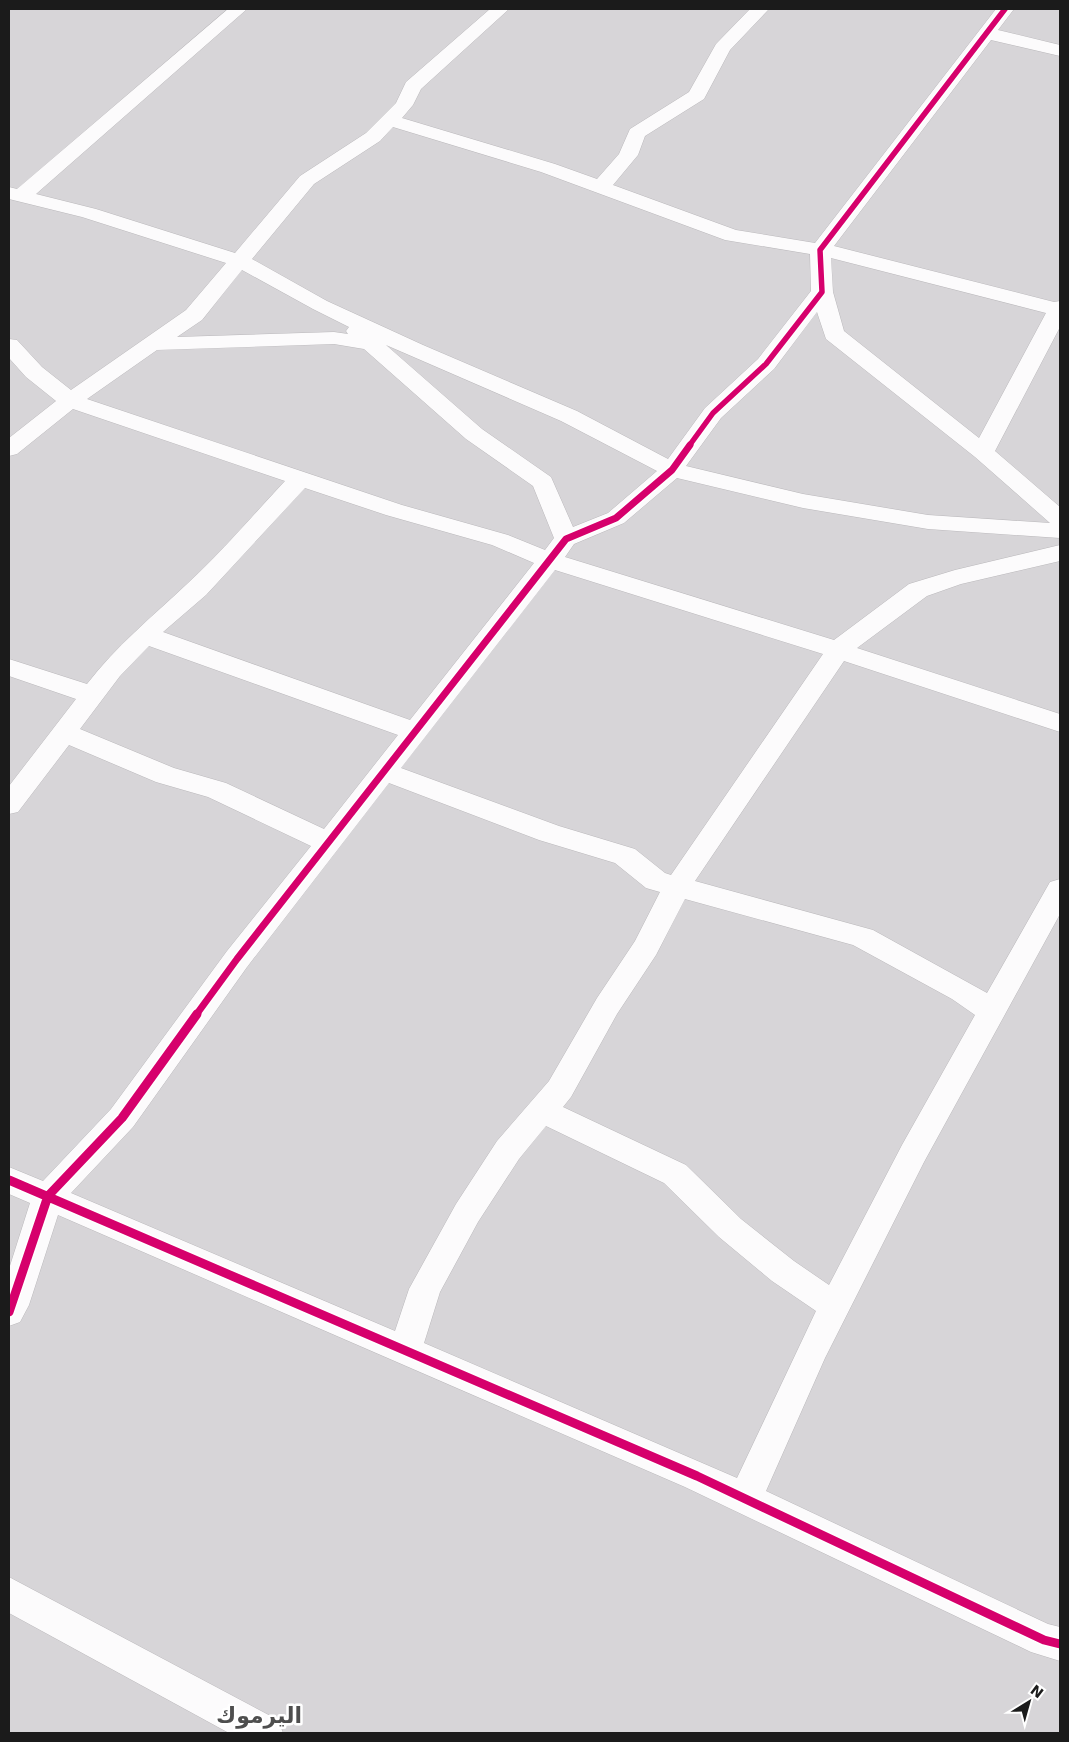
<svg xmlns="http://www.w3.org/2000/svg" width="1069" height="1742" font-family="'DejaVu Sans',Cairo,sans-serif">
  <rect width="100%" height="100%" fill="#e8e3e9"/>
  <path fill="#d7d5d8" d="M9,9H1060V1733H9Z"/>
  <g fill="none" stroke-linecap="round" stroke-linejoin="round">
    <g stroke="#bab8bb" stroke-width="1">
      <path id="minor" d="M228,9H247L36,194L96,209L235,253L300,176L366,133L396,103L406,82L490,9H509L421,89L413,105L402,118L555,164L597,179L619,154L630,129L689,92L716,44L750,9H769L730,50L704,99L645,136L638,155L613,185L736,230L815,243L996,9H1014L998,30L1060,45V56L991,40L834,246L1054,302L1060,301V327L995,451L1060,507V538L928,529L803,508L677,478L624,523L574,544L565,557L834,640L909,584L955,570L1060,545V561L961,584L927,596L857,648L1060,714V732L844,661L695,881L873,930L987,993L1050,882L1060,879V914L924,1162L825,1358L766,1491L1048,1624L1060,1627V1661L1031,1652L685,1487L58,1215L29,1305L20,1322L9,1326V1269L30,1203L9,1194V1167L43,1181L111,1109L227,951L311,846L208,797L156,782L69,745L18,812L9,814V786L76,699L9,676V659L87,684C116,646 152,617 187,584C222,552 253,515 285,481L73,409L17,454L9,456V438L56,401L26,377L9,358V339L17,340L42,367L71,390L186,310L226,263L82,217L9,199V187L17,189ZM393,127L541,172L725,240L810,254L811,291L758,359L705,408L668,459L577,411L423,345L327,301L252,259L314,184L380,141ZM831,258L1046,313L979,438L844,331L833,292ZM242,270L313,309L349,327L346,331L348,334L334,332L177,337L202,320ZM817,312L826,339L975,457L1050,523L928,515L803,494L686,466L721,418L774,369ZM334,344L364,349L466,439L533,486L554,538L545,550L508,535L402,505L87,399L157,350ZM386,345L561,421L657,471L608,513L573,527L551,477L482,429ZM305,488L386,515L492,545L534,563L410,720L163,632L206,595ZM555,570L823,654L671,875L665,873L635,849L559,826L401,768ZM149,646L398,735L324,829L226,783L174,768L80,729L120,676ZM389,783L539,840L615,863L646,888L660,892L635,941L597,998L549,1081L497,1141L456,1204L409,1289L395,1331L71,1193L133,1127L247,967ZM685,899L853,945L952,999L975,1015L902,1145L829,1285L794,1261L741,1219L686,1165L563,1107L571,1097L617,1014L656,955ZM546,1126L664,1183L719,1237L772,1281L816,1311L737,1478L424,1343L440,1292L478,1222L519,1159Z
        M9,1577L278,1720L283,1733H229L9,1613Z"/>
    </g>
    <use href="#minor" fill="#fcfbfc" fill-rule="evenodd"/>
    <g stroke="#fff" stroke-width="8">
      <path id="cycleway-far2" d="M689,446L713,413L766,364L822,292L820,250L1005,9"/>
    </g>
    <g stroke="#fff" stroke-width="10">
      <path id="cycleway-far1" d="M196,1015L237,959L566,539L616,518L672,470L690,445"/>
    </g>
    <g stroke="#fff" stroke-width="12">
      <path id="cycleway" d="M9,1180L697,1476L1044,1640L1060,1644
        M9,1312L48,1196L122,1118L197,1014"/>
    </g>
    <use href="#cycleway-far2" stroke="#d6006c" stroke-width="5.5"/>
    <use href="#cycleway-far1" stroke="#d6006c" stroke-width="7"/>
    <use href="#cycleway" stroke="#d6006c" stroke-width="9"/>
  </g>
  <g text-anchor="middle" stroke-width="5" stroke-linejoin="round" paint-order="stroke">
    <g font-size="22" font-weight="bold" fill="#4e4e4e" stroke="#fff">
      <text x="259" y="1723">اليرموك</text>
    </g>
  </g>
  <rect width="1069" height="1742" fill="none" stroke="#1b1b1b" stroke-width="20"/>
  <g transform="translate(1029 1702) rotate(37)" stroke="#ffffff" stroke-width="4" paint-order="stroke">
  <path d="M0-4L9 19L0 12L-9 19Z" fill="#1b1b1b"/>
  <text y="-8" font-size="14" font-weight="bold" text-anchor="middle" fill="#1b1b1b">N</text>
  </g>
</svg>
